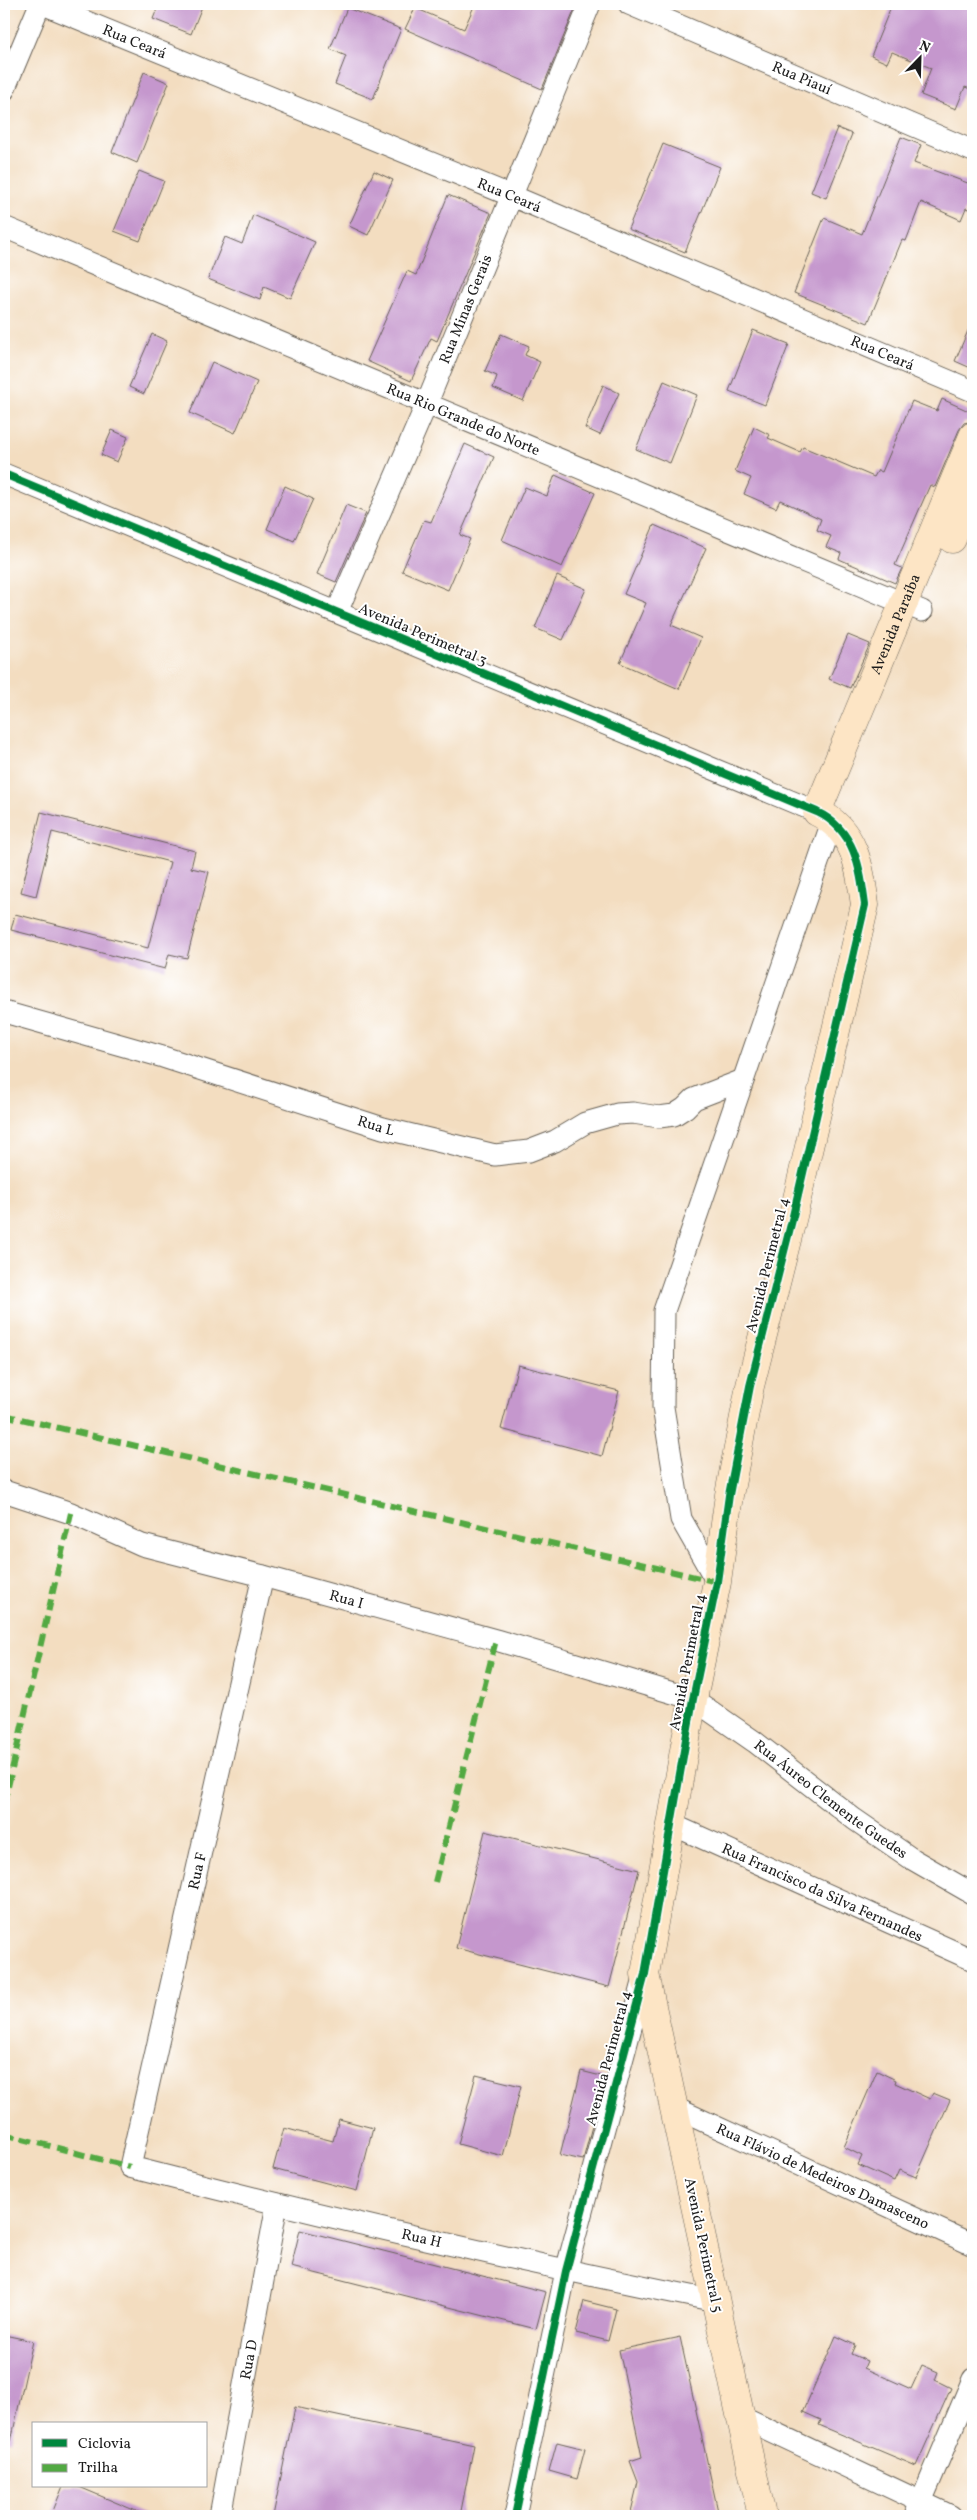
<svg xmlns="http://www.w3.org/2000/svg" width="977" height="2520" font-family="Vollkorn,serif">
  <rect width="100%" height="100%" fill="#fff"/>
  <filter id="ink" filterUnits="userSpaceOnUse"><feTurbulence type="fractalNoise" baseFrequency=".02" numOctaves="2"/><feDisplacementMap in="SourceGraphic" scale="10" xChannelSelector="R" yChannelSelector="G"/><feConvolveMatrix kernelMatrix="1 2 1 2 8 2 1 2 1" color-interpolation-filters="sRGB"/></filter>
  <filter id="wash" filterUnits="userSpaceOnUse"><feTurbulence type="fractalNoise" baseFrequency=".0096" numOctaves="4" result="noise"/><feDisplacementMap in="SourceGraphic" scale="20" xChannelSelector="R" yChannelSelector="G"/><feGaussianBlur stdDeviation="1.12" result="paint"/><feColorMatrix in="noise" values="0 0 0 0 0 0 0 0 0 0 0 0 0 0 0 0 0 1.4 0 .05"/><feComposite in="paint" operator="in"/></filter>
  <g filter="url(#wash)">
    <rect width="100%" height="100%" fill="#f3ddc0"/>
    <g fill="none" stroke-linecap="round" stroke-linejoin="round">
      <path stroke="#65addc" stroke-width="6" d="M972,645L973,646"/>
    </g>
    <g id="blocks">
      <path fill="#c597cd" d="M159,4H203L191,34L153,19Z
        M475,4H577L542,89L405,29L415,8L464,29Z
        M892,4H973V90L965,87L956,109L921,95L931,68L892,52L887,63L871,56Z
        M347,8L401,29L373,99L335,84L346,56L330,49Z
        M144,72L169,83L137,163L112,152Z
        M837,128L852,134L826,198L811,192Z
        M901,137L921,145L914,163L973,185V211L966,208L961,220L921,202L906,241L902,240L868,323L794,293L824,218L862,234Z
        M663,144L720,167L685,252L628,229Z
        M139,171L164,181L140,241L114,231Z
        M374,171L393,180L368,235L349,226Z
        M448,195L491,213L437,341L431,338L411,381L367,361L407,271L416,275Z
        M253,215L315,242L290,298L264,287L260,300L208,279L225,237L242,244Z
        M973,319V369L955,361Z
        M753,330L789,344L765,405L729,391Z
        M152,334L167,341L144,394L129,387Z
        M501,334L529,346L525,355L540,362L523,401L493,388L497,376L485,371Z
        M212,362L257,382L235,433L190,413Z
        M664,381L697,395L670,463L636,449Z
        M603,385L619,393L600,435L585,428Z
        M942,399L973,413V421L964,423L959,430L935,487L930,485L895,565L902,568L895,583L839,559L841,553L826,547L831,536L817,530L821,519L780,500L776,508L744,494L751,478L735,471L754,427L770,435L768,438L800,452L803,447L874,477L878,470L882,472L912,401L937,411Z
        M112,430L128,437L117,462L101,455Z
        M465,444L494,457L460,535L470,539L448,590L402,571L424,520L431,522Z
        M555,475L595,493L562,567L502,540L525,487L547,496Z
        M285,486L313,499L294,541L267,529Z
        M346,505L366,513L336,582L317,574Z
        M654,525L706,548L671,625L701,638L679,689L620,663L646,603L624,594Z
        M557,576L586,589L563,640L535,628Z
        M848,635L870,644L850,688L829,679Z
        M41,812L195,851L191,868L209,872L187,958L169,954L165,969L11,930L15,914L148,948L170,862L52,832L36,896L21,892Z
        M518,1365L619,1391L602,1456L501,1429Z
        M485,1831L639,1870L609,1987L456,1948Z
        M581,2071L605,2077L583,2160L560,2155Z
        M877,2071L896,2080L895,2083L930,2099L933,2093L950,2100L916,2177L899,2170L894,2181L858,2165L862,2156L844,2147Z
        M476,2075L521,2086L503,2156L458,2144Z
        M339,2119L373,2128L357,2191L273,2169L284,2128L333,2141Z
        M300,2230L546,2292L536,2329L291,2267Z
        M584,2301L616,2309L608,2341L576,2333Z
        M4,2335L33,2341L11,2441L4,2440Z
        M836,2336L855,2345L851,2354L867,2361L864,2368L911,2389L922,2365L938,2372L935,2380L951,2388L916,2466L819,2425L821,2420L803,2412Z
        M680,2337L719,2516H630L638,2482L630,2461L642,2457L619,2350Z
        M295,2407L474,2445L460,2516H273Z
        M557,2442L585,2449L577,2479L549,2471Z
        M63,2486H77L148,2516H51Z"/>
    </g>
  </g>
  <g filter="url(#ink)">
    <use href="#blocks" fill-opacity="0" stroke="#676055" stroke-width="1"/>
    <g fill="none" stroke-linecap="round" stroke-linejoin="round">
      <g stroke="#676055" stroke-width="23">
        <g id="street">
          <path id="s1" d="M43,4L512,196L973,391"/>
          <path id="s2" d="M629,4L973,151"/>
          <path d="M4,90L40,4"/>
          <path id="s3" d="M4,227L922,611"/>
          <path d="M4,474L817,812"/>
          <path id="s4" d="M337,612L427,403L590,4"/>
          <path id="s5" d="M4,1012L163,1057L383,1128L495,1155L529,1151L555,1141L585,1123L617,1114L633,1113L659,1117L674,1115L685,1108L694,1099L743,1080"/>
          <path id="s6" d="M4,1491L71,1513L142,1545L263,1576L496,1640L693,1699L755,1742L854,1819L912,1859L973,1894"/>
          <path id="s7" d="M263,1576L130,2167C325,2217 519,2262 716,2301"/>
          <path d="M717,1582L681,1519L663,1407L664,1311L833,819"/>
          <path id="s8" d="M671,1824L973,1960"/>
          <path id="s9" d="M673,2107L973,2245"/>
          <path d="M739,2416L951,2516"/>
          <path id="s10" d="M220,2516L277,2204"/>
          <path d="M515,2516L566,2271L645,1975"/>
          <path d="M915,2516L973,2379"/>
        </g>
      </g>
      <g stroke="#676055" stroke-width="29">
        <g id="secondary">
          <path d="M952,539L973,488"/>
          <path id="s11" d="M762,2516L645,1974L693,1699L717,1582L729,1495L750,1386L793,1216L865,905C860,867 855,830 817,812L973,436"/>
        </g>
      </g>
      <use href="#street" stroke="#fff" stroke-width="21"/>
      <use href="#secondary" stroke="#fde5c5" stroke-width="28"/>
      <path stroke="#52a943" stroke-width="6" stroke-dasharray="12 6" stroke-linecap="butt" d="M4,1415L717,1582
        M4,1804L71,1513
        M435,1882L496,1640
        M4,2134L130,2167"/>
      <g stroke="#fff" stroke-width="11">
        <path id="cycleway" d="M4,474L817,812C855,830 860,867 865,905L793,1216L750,1386L729,1495L717,1582L693,1699L645,1974L566,2271L515,2516"/>
      </g>
      <use href="#cycleway" stroke="#00873e" stroke-width="8"/>
    </g>
  </g>
  <g text-anchor="middle" stroke-width="4" stroke-linejoin="round" paint-order="stroke">
    <g font-size="15" fill="#1c1c1c" stroke="#fff">
      <text dy="5" stroke="none"><textPath href="#s1" startOffset="99">Rua Ceará</textPath></text>
      <text dy="5" stroke="none"><textPath href="#s2" startOffset="188">Rua Piauí</textPath></text>
      <text dy="5" stroke="none"><textPath href="#s1" startOffset="504">Rua Ceará</textPath></text>
      <text dy="5" stroke="none"><textPath href="#s4" startOffset="329">Rua Minas Gerais</textPath></text>
      <text dy="5" stroke="none"><textPath href="#s1" startOffset="909">Rua Ceará</textPath></text>
      <text dy="5" stroke="none"><textPath href="#s3" startOffset="498">Rua Rio Grande do Norte</textPath></text>
      <text dy="5" stroke="none"><textPath href="#s11" startOffset="1960">Avenida Paraíba</textPath></text>
      <text transform="translate(423 634) rotate(23)" y="5">Avenida Perimetral 3</text>
      <text dy="5" stroke="none"><textPath href="#s5" startOffset="389">Rua L</textPath></text>
      <text transform="translate(767 1265) rotate(-76)" y="5">Avenida Perimetral 4</text>
      <text dy="5" stroke="none"><textPath href="#s6" startOffset="360">Rua I</textPath></text>
      <text transform="translate(687 1662) rotate(-79)" y="5">Avenida Perimetral 4</text>
      <text dy="5" stroke="none"><textPath href="#s6" startOffset="891">Rua Áureo Clemente Guedes</textPath></text>
      <text transform="translate(197 1871) rotate(-77)" y="5">Rua F</text>
      <text dy="5" stroke="none"><textPath href="#s8" startOffset="166">Rua Francisco da Silva Fernandes</textPath></text>
      <text transform="translate(608 2058) rotate(-75)" y="5">Avenida Perimetral 4</text>
      <text dy="5" stroke="none"><textPath href="#s9" startOffset="165">Rua Flávio de Medeiros Damasceno</textPath></text>
      <text dy="5" stroke="none"><textPath href="#s7" startOffset="906">Rua H</textPath></text>
      <text transform="translate(704 2245) rotate(78)" y="5">Avenida Perimetral 5</text>
      <text dy="5" stroke="none"><textPath href="#s10" startOffset="159">Rua D</textPath></text>
    </g>
  </g>
  <rect width="977" height="2520" fill="none" stroke="#fff" stroke-width="20"/>
  <rect x="32" y="2422" width="175" height="65" fill="#ffffff" stroke="#a4a4a4"/>
  <rect x="42" y="2439" width="25" height="8" fill="#00873e" stroke="#a4a4a4"/>
  <text x="78" y="2448" font-size="15" fill="#1c1c1c">Ciclovia</text>
  <rect x="42" y="2464" width="25" height="8" fill="#52a943" stroke="#a4a4a4"/>
  <text x="78" y="2472" font-size="15" fill="#1c1c1c">Trilha</text>
  <g transform="translate(920 58) rotate(23)" stroke="#ffffff" stroke-width="4" paint-order="stroke">
  <path d="M0-4L9 19L0 12L-9 19Z" fill="#1c1c1c"/>
  <text y="-8" font-size="14" font-weight="bold" text-anchor="middle" fill="#1c1c1c">N</text>
  </g>
</svg>
